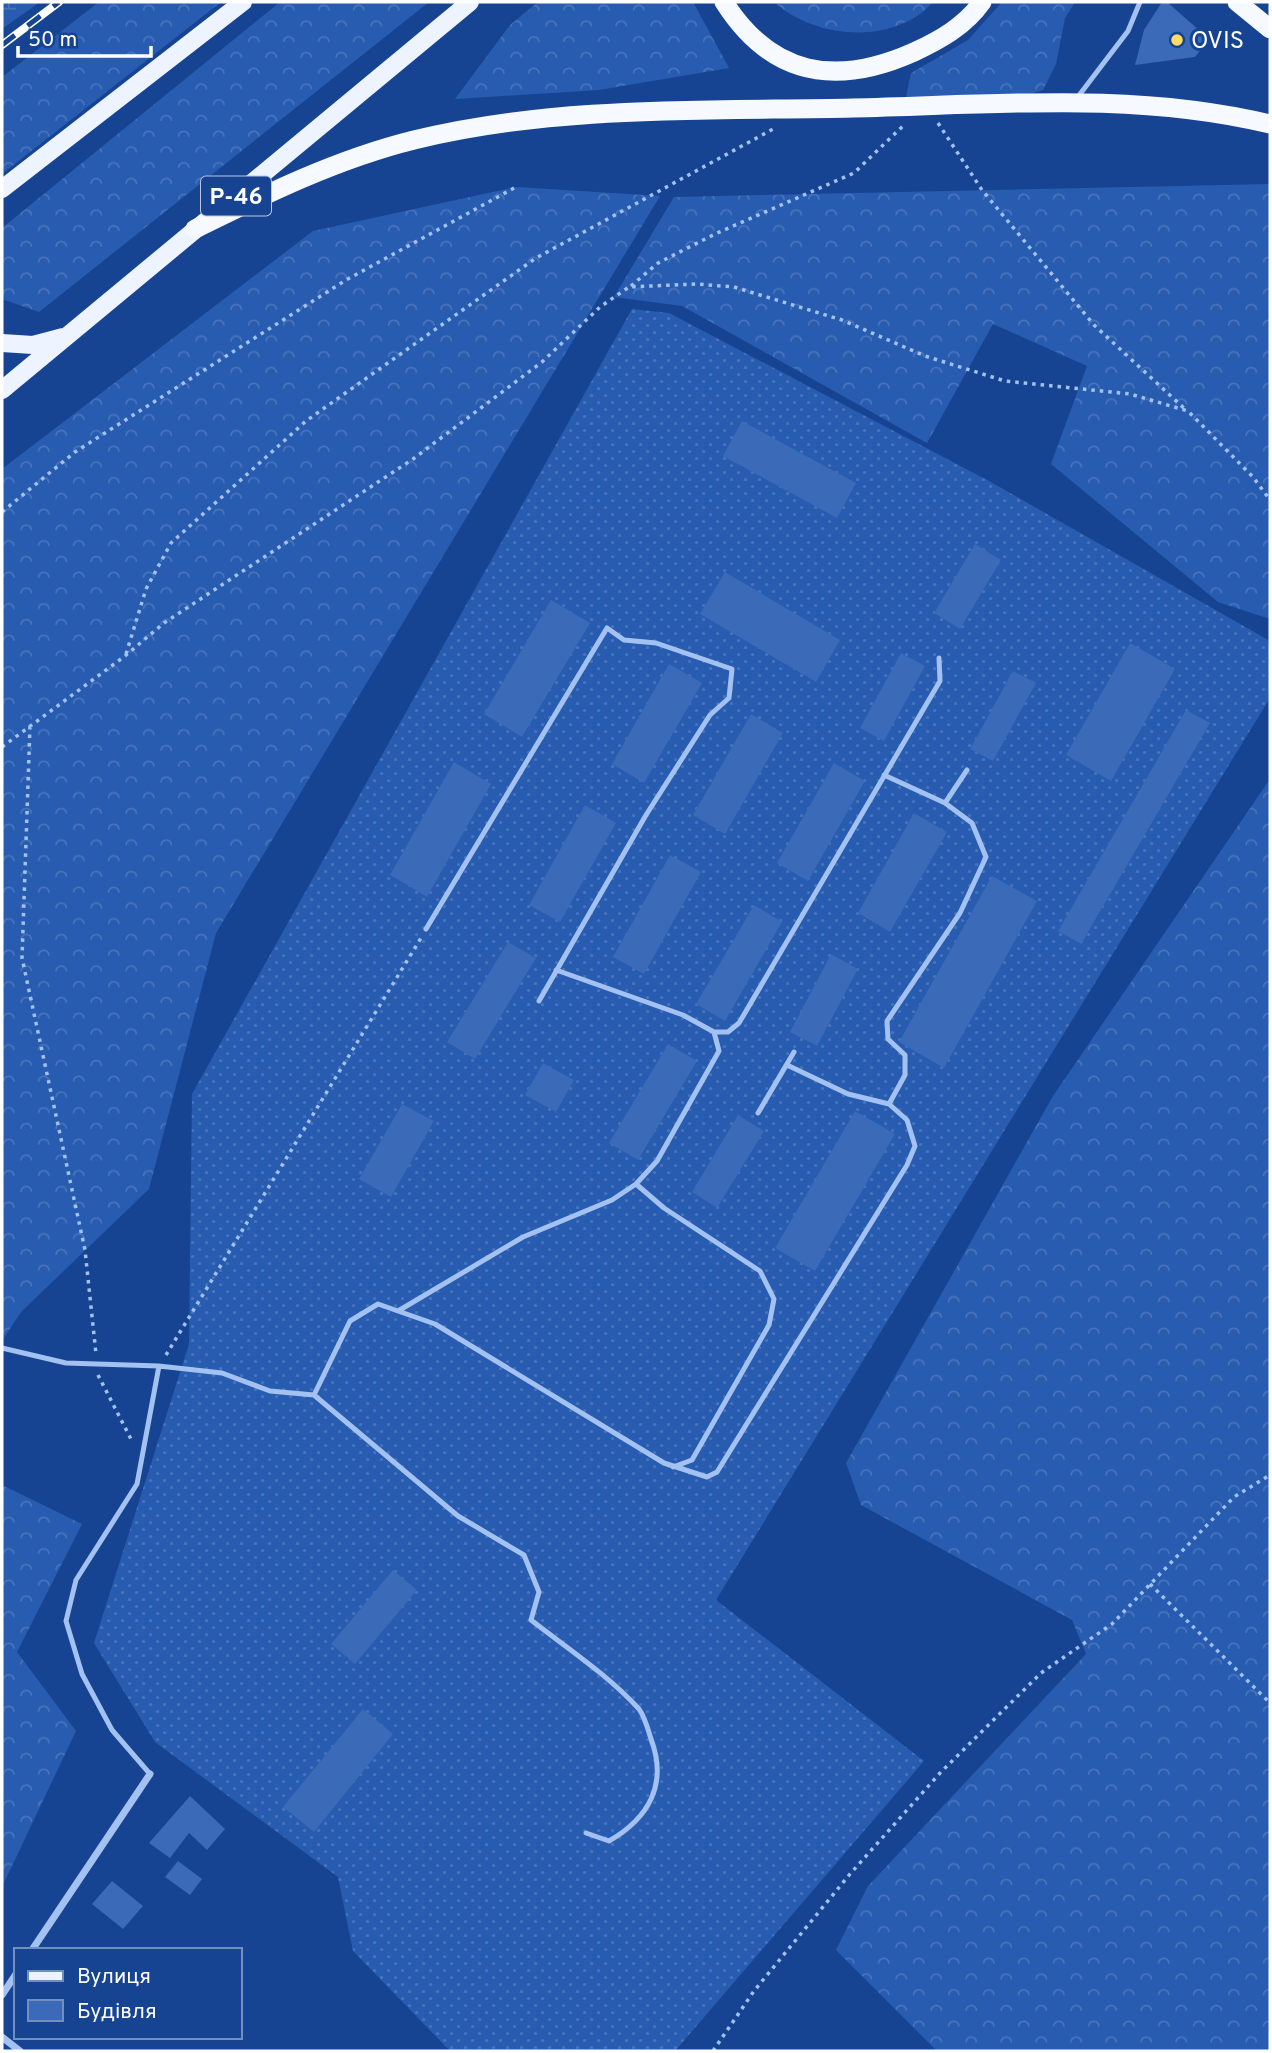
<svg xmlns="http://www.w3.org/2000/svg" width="1272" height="2053" font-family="Overpass,sans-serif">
  <defs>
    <pattern id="grass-dots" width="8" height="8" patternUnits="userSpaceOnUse" patternTransform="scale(1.75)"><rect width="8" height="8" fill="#285cb0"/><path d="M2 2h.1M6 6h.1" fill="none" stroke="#4874bc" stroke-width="1.8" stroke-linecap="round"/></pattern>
    <pattern id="forest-crowns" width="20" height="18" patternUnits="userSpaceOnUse" patternTransform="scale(1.75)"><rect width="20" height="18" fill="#285cb0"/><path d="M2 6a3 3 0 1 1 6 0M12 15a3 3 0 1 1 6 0" fill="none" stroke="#4874bc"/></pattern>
    <pattern id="wetland-marsh" width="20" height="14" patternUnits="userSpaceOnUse" patternTransform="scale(1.75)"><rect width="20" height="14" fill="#285cb0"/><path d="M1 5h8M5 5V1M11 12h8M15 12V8" fill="none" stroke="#4874bc"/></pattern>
  </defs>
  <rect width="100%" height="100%" fill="#164492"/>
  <path fill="url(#grass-dots)" d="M632,309L669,313L989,481L1270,641V698L716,1600L924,1761L675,2051H450L353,1951L338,1877L155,1742L94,1643L189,1344L192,1094Z"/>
  <path fill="url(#forest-crowns)" d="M99,2H221L2,174V77Z
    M280,2H429L39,312L2,299V228Z
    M538,2H693L729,68L599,90L455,99L510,25Z
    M774,2H933C894,46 815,39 774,2Z
    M1002,2H1075L1065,18L1056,64L1043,90L1020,97H906L911,73L968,40Z
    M1270,184V619L1218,602L1051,464L1087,366L993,324L927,443L682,306L614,297L674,197Z
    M516,187L660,196L216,933L149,1189L21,1312L2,1341V469L313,231Z
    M1270,779V2051H937L836,1950L868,1886L1086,1654L1072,1620L861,1505L846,1463L1053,1096Z
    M2,1485L82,1524L17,1652L76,1731L2,1887Z"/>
  <path fill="url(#wetland-marsh)" d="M2,2H40L2,29Z"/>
  <path fill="#3a6ab8" d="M1162,2H1167L1209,39L1195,57L1135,65L1144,30Z
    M742,421L856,483L837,518L723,456Z
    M975,544L1001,560L960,629L934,613Z
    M725,572L840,640L816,682L700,614Z
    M551,600L590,623L522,737L484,714Z
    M1130,643L1175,669L1111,781L1066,755Z
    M901,653L925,666L884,741L860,728Z
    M669,664L702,683L644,783L612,764Z
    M1013,671L1036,683L993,761L970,749Z
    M1186,710L1210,723L1081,944L1058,931Z
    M751,714L783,733L725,834L693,815Z
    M454,762L491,784L427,897L390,875Z
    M834,763L865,781L808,881L777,863Z
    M585,805L616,823L560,922L529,905Z
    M914,813L947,832L890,932L858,913Z
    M670,855L701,872L644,974L613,957Z
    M992,876L1037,901L944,1068L899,1042Z
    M754,905L782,922L725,1021L696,1004Z
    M508,942L536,958L475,1059L447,1042Z
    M831,954L858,969L817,1046L790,1032Z
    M668,1044L697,1061L638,1160L609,1143Z
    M543,1063L574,1080L556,1112L525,1095Z
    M402,1104L434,1121L391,1197L359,1179Z
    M855,1111L895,1134L815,1271L775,1248Z
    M738,1115L764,1131L717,1208L692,1192Z
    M393,1570L417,1590L355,1664L331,1644Z
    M363,1709L393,1734L314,1832L283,1807Z
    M190,1796L225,1829L207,1850L189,1833L170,1858L149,1843Z
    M178,1861L202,1879L190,1895L165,1877Z
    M112,1881L143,1906L123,1929L92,1904Z"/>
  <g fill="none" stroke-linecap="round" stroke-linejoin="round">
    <path stroke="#a3c1f1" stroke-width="3.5" stroke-dasharray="3.5 5" stroke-linecap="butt" d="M938,123L982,190L1094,325L1186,410
      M631,286L658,263L715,234L854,173L904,125
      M2,512L75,452L346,280L516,187
      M126,654L146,589L171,543L306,421L536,258L775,128
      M30,726L22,958L85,1250L96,1354
      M2,747L125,656L164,623L413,459L542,362L600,307L629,287L697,284L734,287L842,320L925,356L1005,381L1130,394L1188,411L1253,477L1270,500
      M166,1355L421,938
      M98,1375L133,1443
      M1150,1584L1270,1703
      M713,2051L754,1991L850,1874L941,1772L1041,1673L1112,1624L1234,1497L1270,1475"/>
    <path stroke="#a3c1f1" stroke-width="5" d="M1077,98L1128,31L1140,2
      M884,775L945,803L972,823L986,857L960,913L887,1021L888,1039L905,1055V1075L889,1104
      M945,803L967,770
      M426,929L607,628L624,640L656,643L732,669L729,698L710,715L646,815L539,1001
      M556,970L683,1015L714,1032H728L739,1023L940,681L939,658
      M758,1113L794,1052
      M636,1184L664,1208L760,1271L774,1299L769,1325L692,1460L673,1467
      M398,1311L523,1237L612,1200L636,1184L657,1161L719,1051L714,1032
      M2,1348L66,1363L159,1366L222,1373L270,1391L314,1395L350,1321L378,1304L435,1324L664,1463L707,1477L717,1472L907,1165L915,1146L907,1120L889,1104L848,1094L787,1065
      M314,1395L458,1516L524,1555L539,1592L531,1620C567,1648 608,1675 639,1709C645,1717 648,1730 651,1739C668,1784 649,1818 609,1841L586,1833
      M150,1774L112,1730L82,1674L66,1621L76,1580L137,1484L159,1366"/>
    <path stroke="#a3c1f1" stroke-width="7" d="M32,1950L150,1774
      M2,1995L16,1974
      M2,2037L20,2051"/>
    <path stroke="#edf3ff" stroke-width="18" d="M2,189L243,2
      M2,343L33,345L63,337
      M2,390L470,2"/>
    <path stroke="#f6f9ff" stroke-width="19" d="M724,2C771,76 836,87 914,52C940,40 965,26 982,2
      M1237,2L1270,29
      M195,229C266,194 337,159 414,140C556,105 708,111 853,108C993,105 1133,91 1270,124"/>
    <g stroke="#fff" stroke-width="8">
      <path id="rail" d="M2,45L59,2"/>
    </g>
    <use href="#rail" stroke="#164492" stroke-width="5" stroke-dasharray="16" stroke-linecap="butt"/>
  </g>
  <circle fill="#ffdc63" stroke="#164492" stroke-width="2.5" cx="1177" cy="40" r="7"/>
  <g text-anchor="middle" stroke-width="6" stroke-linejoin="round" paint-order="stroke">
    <rect fill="#164492" stroke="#b9c7de" stroke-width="2" x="201" y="176.5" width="70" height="39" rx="5"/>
    <g font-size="23" font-weight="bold" fill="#fff">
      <text x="236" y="204">Р-46</text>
    </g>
    <g font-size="24" fill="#fff" stroke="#164492" text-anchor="start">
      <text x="1191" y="48">OVIS</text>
    </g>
  </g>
  <rect width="1272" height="2053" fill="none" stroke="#ffffff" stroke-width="7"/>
  <rect x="14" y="1948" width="228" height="91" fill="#164492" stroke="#738fbe" stroke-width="2"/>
  <rect x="28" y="1971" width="35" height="10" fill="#edf3ff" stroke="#738fbe" stroke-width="2"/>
  <text x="77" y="1983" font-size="21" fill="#ffffff">Вулиця</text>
  <rect x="28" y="2000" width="35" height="21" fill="#3a6ab8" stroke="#738fbe" stroke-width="2"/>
  <text x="77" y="2018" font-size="21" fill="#ffffff">Будівля</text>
  <path d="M18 46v10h133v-10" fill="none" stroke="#ffffff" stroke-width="3.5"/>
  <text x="28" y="46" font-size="21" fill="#ffffff" stroke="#164492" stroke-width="5" paint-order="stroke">50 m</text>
</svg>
